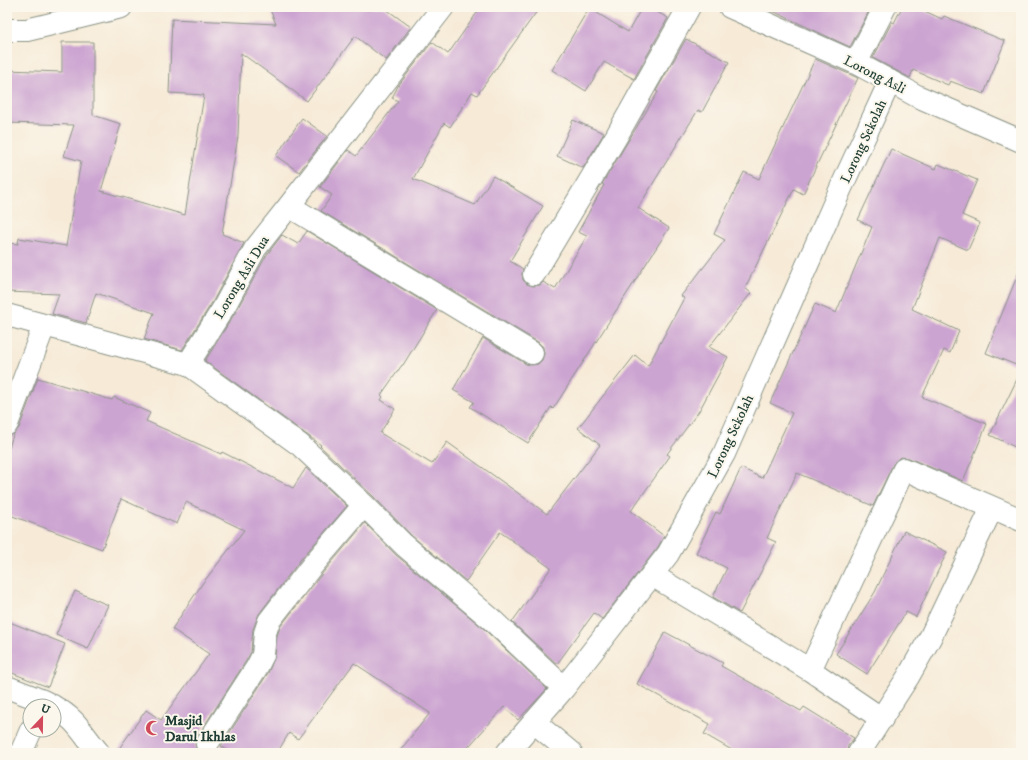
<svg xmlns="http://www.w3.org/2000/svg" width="1028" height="760" font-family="'IM FELL DW Pica',serif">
  <rect width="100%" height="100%" fill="#fbf7ec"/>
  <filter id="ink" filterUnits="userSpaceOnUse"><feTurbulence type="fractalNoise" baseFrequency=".025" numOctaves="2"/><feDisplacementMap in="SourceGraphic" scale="8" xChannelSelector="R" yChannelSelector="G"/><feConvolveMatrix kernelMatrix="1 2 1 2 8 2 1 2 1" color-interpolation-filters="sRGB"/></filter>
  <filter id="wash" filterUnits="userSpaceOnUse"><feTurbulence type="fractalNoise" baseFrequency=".012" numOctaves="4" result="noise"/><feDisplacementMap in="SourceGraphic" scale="16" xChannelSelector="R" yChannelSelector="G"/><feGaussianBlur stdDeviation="0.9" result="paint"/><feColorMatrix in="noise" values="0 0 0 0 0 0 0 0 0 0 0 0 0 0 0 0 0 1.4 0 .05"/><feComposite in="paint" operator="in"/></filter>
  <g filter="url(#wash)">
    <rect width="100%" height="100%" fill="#f7ebd8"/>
    <g id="blocks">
      <path fill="#cca4d1" d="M269,7H383L411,27L386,60L355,36L307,101L241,53L238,136L222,234L244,243L213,301L182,350L144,339L154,313L96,293L86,323L52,314L59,294L7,292V243L18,244L19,238L66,246L81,161L64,156L74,125L7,123V70L62,72V42H93V115L121,124L101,191L185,215L204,95L169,93L172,19L276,24Z
        M481,7H540L477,95L472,92L450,127L444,123L413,179L475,205L493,176L543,206L510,261L523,269L522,274L523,280L527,284L533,286L540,285L543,282L555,289L587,236L578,232L604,185L602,184L658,92L656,91L686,39L729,62L702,112L698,110L638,208L669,228L553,409L551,407L528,443L470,407L474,402L453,390L483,338L526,364L531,365L538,364L542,360L544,354L543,347L538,342L321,211L332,195L320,187L348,150L356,156L398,101L392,98L398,86L432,42L448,54Z
        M642,7H648L668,18L634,79L604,62L586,91L552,70L589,8L628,32Z
        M764,7H861L869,11L850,47Z
        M902,7H916L942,19L944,16L1005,41L984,94L950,81L948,85L913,70L910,78L873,58L892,22L894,23Z
        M815,59L858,78L803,194L794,189L745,288L751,293L709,347L728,357L699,411L667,454L670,456L631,511L664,536L658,547L602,619L594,613L557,664L512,622L551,568L500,532L466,581L412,536L373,496L320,446L321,445L205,361L235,313L266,256L282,235L298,244L307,231L437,310L403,365H402L381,395L383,397L381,400L395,409L380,433L432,464L447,442L547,514L600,445L578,428L635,355L648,366L684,298L681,296L725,240L714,234L744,172L759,179Z
        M302,118L327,136L299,172L276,156Z
        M573,120L604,133L583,168L557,156Z
        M891,149L936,169L938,164L977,180L962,215L980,223L968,250L940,238L912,309L959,331L950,353L944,350L922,397L987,424L963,481L909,458L900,457L893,464L873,506L797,473L767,538L776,542L740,613L713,597L727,568L696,553L716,512L720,514L741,468L762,478L792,413L770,403L815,304L836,313L872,227L858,220Z
        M1020,269L1021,270V367L986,353Z
        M1021,371V450L990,435Z
        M38,378L112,400L114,397L150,413L146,421L221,454L222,452L293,488L306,468L347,506L301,559L259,614L253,629L251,652L246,661L197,737L195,744L197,751L195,753H116L146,710L161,720L209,654L172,629L202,584L244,530L186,502L177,524L121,499L102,549L7,514V454L13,435L19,428Z
        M365,523L396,555L483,628L547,689L518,720L504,707L463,753H398L430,713L354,663L298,739L289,733L277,753H232L221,746L268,673L275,656L277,636L280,627L321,575Z
        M904,531L947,552L916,617L906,612L867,674L836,654L875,592Z
        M75,591L108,605L88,649L56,635Z
        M7,621L65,644L48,687L7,671Z
        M665,632L723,663L721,666L801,711L804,707L854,738L848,746L847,753H737L704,734L710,724L637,684Z"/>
    </g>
  </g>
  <g filter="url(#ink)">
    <use href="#blocks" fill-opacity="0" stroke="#8b9486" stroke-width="1"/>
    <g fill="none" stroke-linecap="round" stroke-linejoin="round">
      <g stroke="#8b9486" stroke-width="24">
        <path id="minor" d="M730,7L856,63L917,96L1021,141
          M7,30H27L121,7
          M856,63L885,7
          M289,206L532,353
          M534,274L616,137L689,7
          M7,315L188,364L300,445L364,505L404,545L491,619L564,688
          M188,364L224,307L255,249L289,206L443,7
          M7,424L44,326
          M652,575L810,670L882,719
          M810,670L904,469L1021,520
          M7,687L43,701L53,706
          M54,707C77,719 83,735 99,753
          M534,722L571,753
          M207,744L257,667L263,655L265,633L269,621L311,567L364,505
          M21,753L31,730
          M507,753L564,688L668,554L724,454L841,188L890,81
          M859,753L908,677L930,638L992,508"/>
      </g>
      <use href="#minor" stroke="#fff" stroke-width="22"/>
    </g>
  </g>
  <defs>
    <g id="mosque-bare" transform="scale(1.2)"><path d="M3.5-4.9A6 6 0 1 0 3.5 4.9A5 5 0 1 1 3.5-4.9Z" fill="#d1495b" stroke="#fbf7ec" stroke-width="2.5" paint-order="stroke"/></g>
  </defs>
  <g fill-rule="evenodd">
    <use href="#mosque-bare" x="153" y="728"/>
  </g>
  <g text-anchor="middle" stroke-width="4" stroke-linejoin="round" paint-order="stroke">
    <g font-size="14" fill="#1f3d34" stroke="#fbf7ec">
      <text transform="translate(875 74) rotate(27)" y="5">Lorong Asli</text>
      <text transform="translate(863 141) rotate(-65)" y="5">Lorong Sekolah</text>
      <text transform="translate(241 277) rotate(-59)" y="5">Lorong Asli Dua</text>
      <text transform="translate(730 436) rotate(-65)" y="5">Lorong Sekolah</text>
    </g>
    <g font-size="14" font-weight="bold" fill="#1f3d34" stroke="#fbf7ec" text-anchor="start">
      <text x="165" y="725">Masjid<tspan x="165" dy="16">Darul Ikhlas</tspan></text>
    </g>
  </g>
  <rect width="1028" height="760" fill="none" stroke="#fbf7ec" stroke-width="24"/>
  <g transform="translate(42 718) rotate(22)"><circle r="19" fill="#fbf7ec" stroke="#a3ada2"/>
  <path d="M0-3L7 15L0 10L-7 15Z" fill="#d1495b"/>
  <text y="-6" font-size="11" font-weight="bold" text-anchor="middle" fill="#1f3d34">U</text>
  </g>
</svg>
